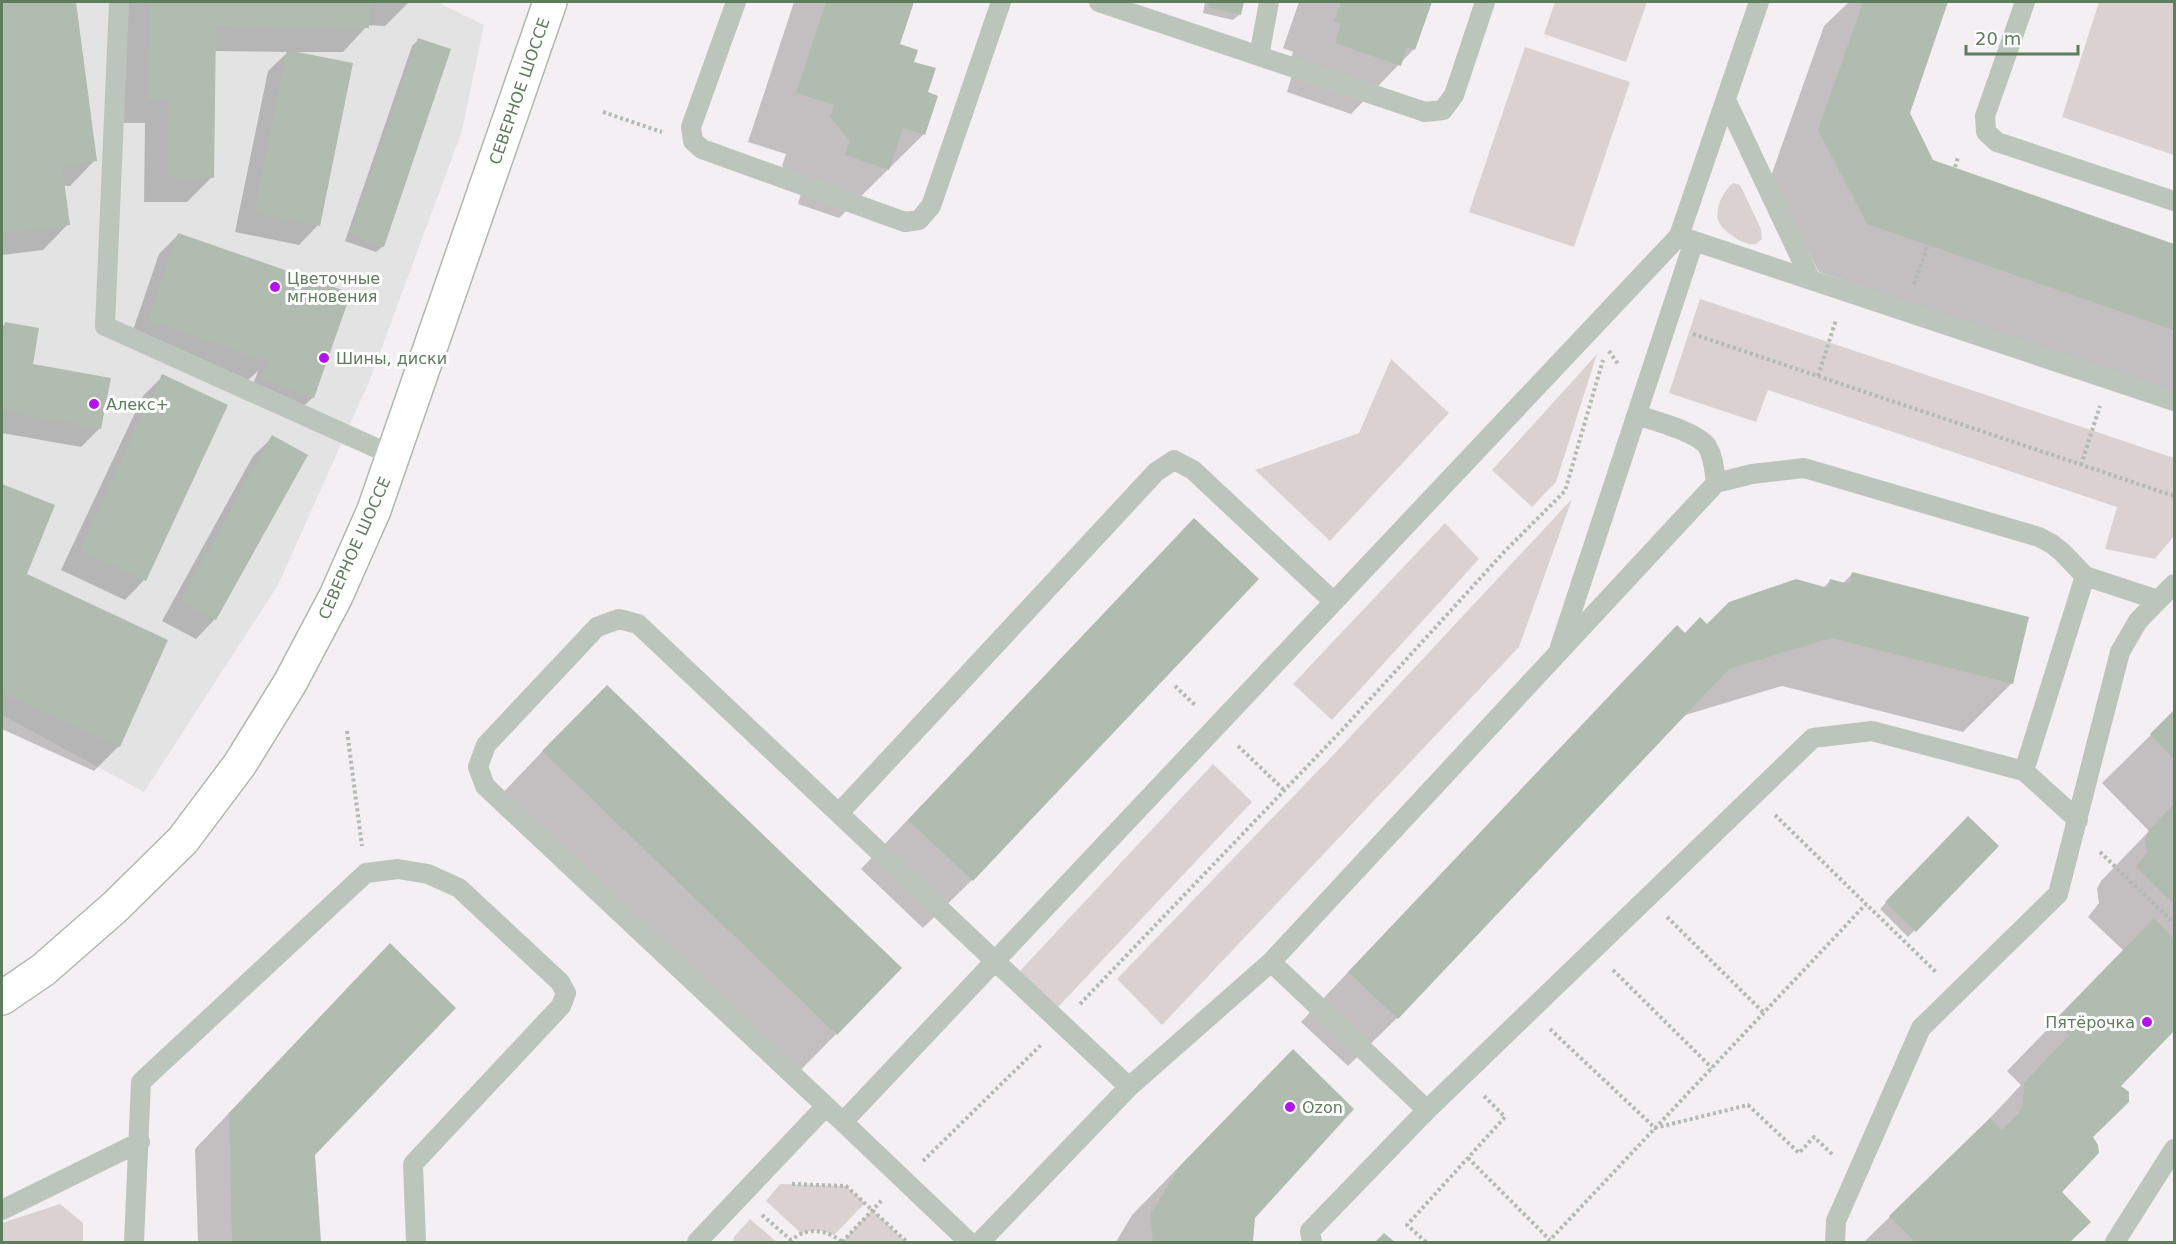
<svg xmlns="http://www.w3.org/2000/svg" width="2176" height="1244" font-family="'DejaVu Sans',sans-serif">
  <rect width="100%" height="100%" fill="#f4eff2"/>
  <path fill="#e4e3e3" d="M2,2H437L484,25L462,131L369,382L278,585L144,792L2,715Z"/>
  <path fill="#dbd1d0" d="M1555,2H1647L1626,62L1544,34Z
    M2099,2H2174V155L2062,117Z
    M1525,47L1630,82L1574,247L1469,212Z
    M1733,183L1740,185L1761,229L1762,239L1756,244C1753,244 1749,245 1746,243C1738,241 1722,230 1719,222C1713,210 1724,190 1733,183Z
    M1700,299L2174,458V536L2155,559L2105,549L2117,507L1768,390L1756,422L1669,393Z
    M1597,354L1556,482L1532,507L1492,470Z
    M1391,359L1449,413L1330,541L1255,470L1359,433Z
    M1572,499L1519,647L1162,1025L1117,979L1337,751Z
    M1445,523L1479,559L1332,720L1293,684Z
    M1213,764L1252,802L1058,1007L1020,971Z
    M780,1184L846,1186L865,1203L834,1235C824,1231 812,1228 802,1234L766,1201Z
    M60,1204L83,1223V1242H2V1223Z
    M872,1210L903,1239V1242H842Z
    M750,1219L777,1242H733L734,1237Z"/>
  <path fill="#0003" d="M2,2H74L95,160L70,186H63L68,224L43,250L2,255Z
    M125,2H409L385,26L368,25L343,52H295L318,225L299,245L235,232L268,71L288,52L214,51L212,177L187,202H144L145,123H124Z
    M794,2H913L899,45L912,63L926,93L924,134L839,218L798,204L802,190L782,166L786,154L748,142Z
    M1205,2H1242L1240,14L1233,20L1203,13Z
    M1299,2H1430L1414,49L1351,114L1287,92L1293,72L1287,70L1293,52L1283,48Z
    M1849,2L1946,3L1908,113L1931,161L2174,245V396L1819,272L1770,179L1824,26Z
    M418,40L383,246L376,252L345,241L412,46Z
    M179,234L313,397L300,410L250,393L258,371L248,380L130,339L159,254Z
    M6,323L32,365L100,428L81,447L2,433V327Z
    M163,376L144,580L125,600L61,570L143,396Z
    M273,437L215,619L196,639L162,621L253,456Z
    M2,485L53,506L25,575L119,746L94,771L2,729Z
    M1146,569L972,880L923,928L861,869Z
    M1852,574L2012,683L1963,732L1782,686L1682,716L1397,1018L1348,1066L1301,1022L1628,676L1677,627L1685,634L1823,588L1831,580L1843,583Z
    M2174,712V1028L2119,1086L2060,1192L2089,1222L2069,1242H1864L1975,1134L2021,1085L2007,1071L2124,951L2088,917L2099,903L2097,889L2101,881L2149,831L2102,783Z
    M558,735L836,1034L788,1083L495,801Z
    M1968,818L1997,846L1908,937L1880,909Z
    M356,979L314,1154L319,1242H198L195,1149Z
    M1244,1100L1253,1217L1251,1242H1116L1132,1215Z"/>
  <path fill="#b1bcb0" d="M2,2H76L97,161L62,165L70,225L2,234Z
    M150,2H370L369,28L216,26L214,178L168,177L169,99H148Z
    M826,2H914L900,44L918,50L914,62L936,68L928,92L938,96L925,135L903,128L889,170L845,155L850,141L830,117L834,105L796,93Z
    M1209,2H1244L1241,15L1208,7Z
    M1341,2H1432L1415,50L1407,47L1401,66L1335,43L1341,24L1334,22Z
    M1863,2H1948L1910,113L1933,160L2174,244V330L1867,224L1818,130Z
    M418,38L451,49L384,247L350,235Z
    M287,50L353,63L320,226L254,212Z
    M178,233L351,293L314,398L262,380L269,362L148,320Z
    M5,322L39,328L33,364L111,378L101,429L2,410V342Z
    M162,374L228,405L146,581L80,550Z
    M272,435L308,455L216,620L181,601Z
    M2,484L55,505L27,574L168,640L120,747L2,693Z
    M1194,518L1259,579L973,881L908,820Z
    M1852,572L2029,617L2013,684L1831,638L1729,669L1398,1019L1348,972L1677,625L1685,633L1700,617L1707,624L1729,602L1796,579L1828,588L1830,579L1849,584Z
    M607,685L902,968L837,1035L542,751Z
    M2174,710V759L2150,734Z
    M2174,804V904L2136,867L2147,853L2145,839L2149,830Z
    M1968,816L1999,846L1916,932L1885,902Z
    M2154,918L2174,939V1031L2121,1086L2129,1092V1102L2093,1137L2098,1145L2099,1153L2062,1192L2091,1222L2070,1242H1915L1889,1216L1990,1118L2002,1130L2018,1114L2023,1105L2024,1083L2069,1035L2054,1021Z
    M390,943L456,1008L315,1155L321,1242H232L229,1113Z
    M1293,1049L1354,1109L1255,1218L1253,1242H1153L1150,1215L1181,1165Z
    M1384,1233L1395,1242H1375Z"/>
  <g fill="none" stroke-linecap="round" stroke-linejoin="round">
    <g stroke="#aeb8ad" stroke-width="36">
      <path id="primary" d="M2,998L43,970L115,907L183,840L240,764L290,683L336,596L374,510L550,2"/>
    </g>
    <path stroke="#b2bab2" stroke-width="4" stroke-dasharray="3 3" stroke-linecap="butt" d="M603,112L662,132
      M1955,167L1958,157
      M1914,284L1928,245
      M1693,334L2174,496
      M1609,351L1618,364
      M1818,376L1836,320
      M2081,465L2100,406
      M1175,686L1196,706
      M347,731L362,846
      M1238,746L1283,789
      M1775,815L1866,904
      M2100,852L2174,923
      M1667,917L1764,1013
      M1613,970L1712,1068
      M1080,1004L1342,730L1505,551L1565,491L1603,360
      M1550,1029L1655,1128L1748,1105L1799,1153L1814,1137L1833,1155
      M1468,1158L1550,1240
      M923,1161L1042,1044
      M792,1184L846,1186L907,1242
      M762,1215L791,1240
      M790,1242C804,1226 827,1229 842,1242
      M842,1242L883,1199
      M1426,1242L1407,1225L1505,1117L1483,1095
      M1548,1242L1866,904L1937,973"/>
    <path stroke="#bcc5bc" stroke-width="20" d="M119,2L105,326L394,456
      M736,2L691,127L693,141L702,149L905,222L919,220L931,206L1001,2
      M1099,2L1425,112L1443,110L1454,95L1485,2
      M1759,2L1679,236L2174,401
      M2025,2L1985,116L1986,132L1997,142L2174,201
      M1259,56L1269,2
      M1726,100L1811,280
      M1637,415C1654,421 1696,431 1707,446C1714,457 1714,470 1716,483
      M619,619L638,624L995,961L843,1122L485,786L478,767L486,745L597,627Z
      M1560,647L1694,241
      M2024,771L2085,576
      M839,813L1156,472L1174,460L1193,470L1334,602
      M1271,962L1716,483L1752,474L1804,468L2039,537L2052,544L2062,552L2085,576L2158,600
      M1129,1087L995,961L1679,236
      M1427,1110L1813,738L1872,731L2024,771L2078,820
      M843,1122L969,1242
      M2,1210L140,1142
      M134,1242L141,1082L366,873L398,869L428,874L459,888L560,982L566,993L561,1006L413,1164L416,1242
      M697,1242L826,1106
      M980,1242L1129,1087L1271,962L1427,1110L1310,1231L1312,1242
      M1835,1242L1836,1221L1921,1028L2058,894L2120,652L2138,621L2174,584
      M2115,1242L2174,1149"/>
    <use href="#primary" stroke="#fff" stroke-width="33"/>
  </g>
  <g fill="#b412f1" stroke="#fff" stroke-width="2">
    <circle cx="275" cy="287" r="6"/>
    <circle cx="324" cy="358" r="6"/>
    <circle cx="94" cy="404" r="6"/>
    <circle cx="2147" cy="1022" r="6"/>
    <circle cx="1290" cy="1107" r="6"/>
  </g>
  <g text-anchor="middle" stroke-width="6" stroke-linejoin="round" paint-order="stroke">
    <g font-size="16" fill="#5e7d5c" stroke="#fff">
      <text transform="translate(519 91) rotate(-71)" y="6">СЕВЕРНОЕ ШОССЕ</text>
      <text transform="translate(354 548) rotate(-66)" y="6">СЕВЕРНОЕ ШОССЕ</text>
    </g>
    <g font-size="16" fill="#5e7d5c" stroke="#fff" text-anchor="start">
      <text x="287" y="284">Цветочные<tspan x="287" dy="18">мгновения</tspan></text>
      <text x="336" y="364">Шины, диски</text>
      <text x="106" y="410">Алекс+</text>
      <text x="2135" y="1028" text-anchor="end">Пятёрочка</text>
      <text x="1302" y="1113">Ozon</text>
    </g>
  </g>
  <rect width="2176" height="1244" fill="none" stroke="#5e7d5c" stroke-width="6"/>
  <path d="M1966 45v9h112v-9" fill="none" stroke="#5e7d5c" stroke-width="3"/>
  <text x="1975" y="45" font-size="18" fill="#5e7d5c" stroke="#ffffff" stroke-width="4.5" paint-order="stroke">20 m</text>
</svg>
